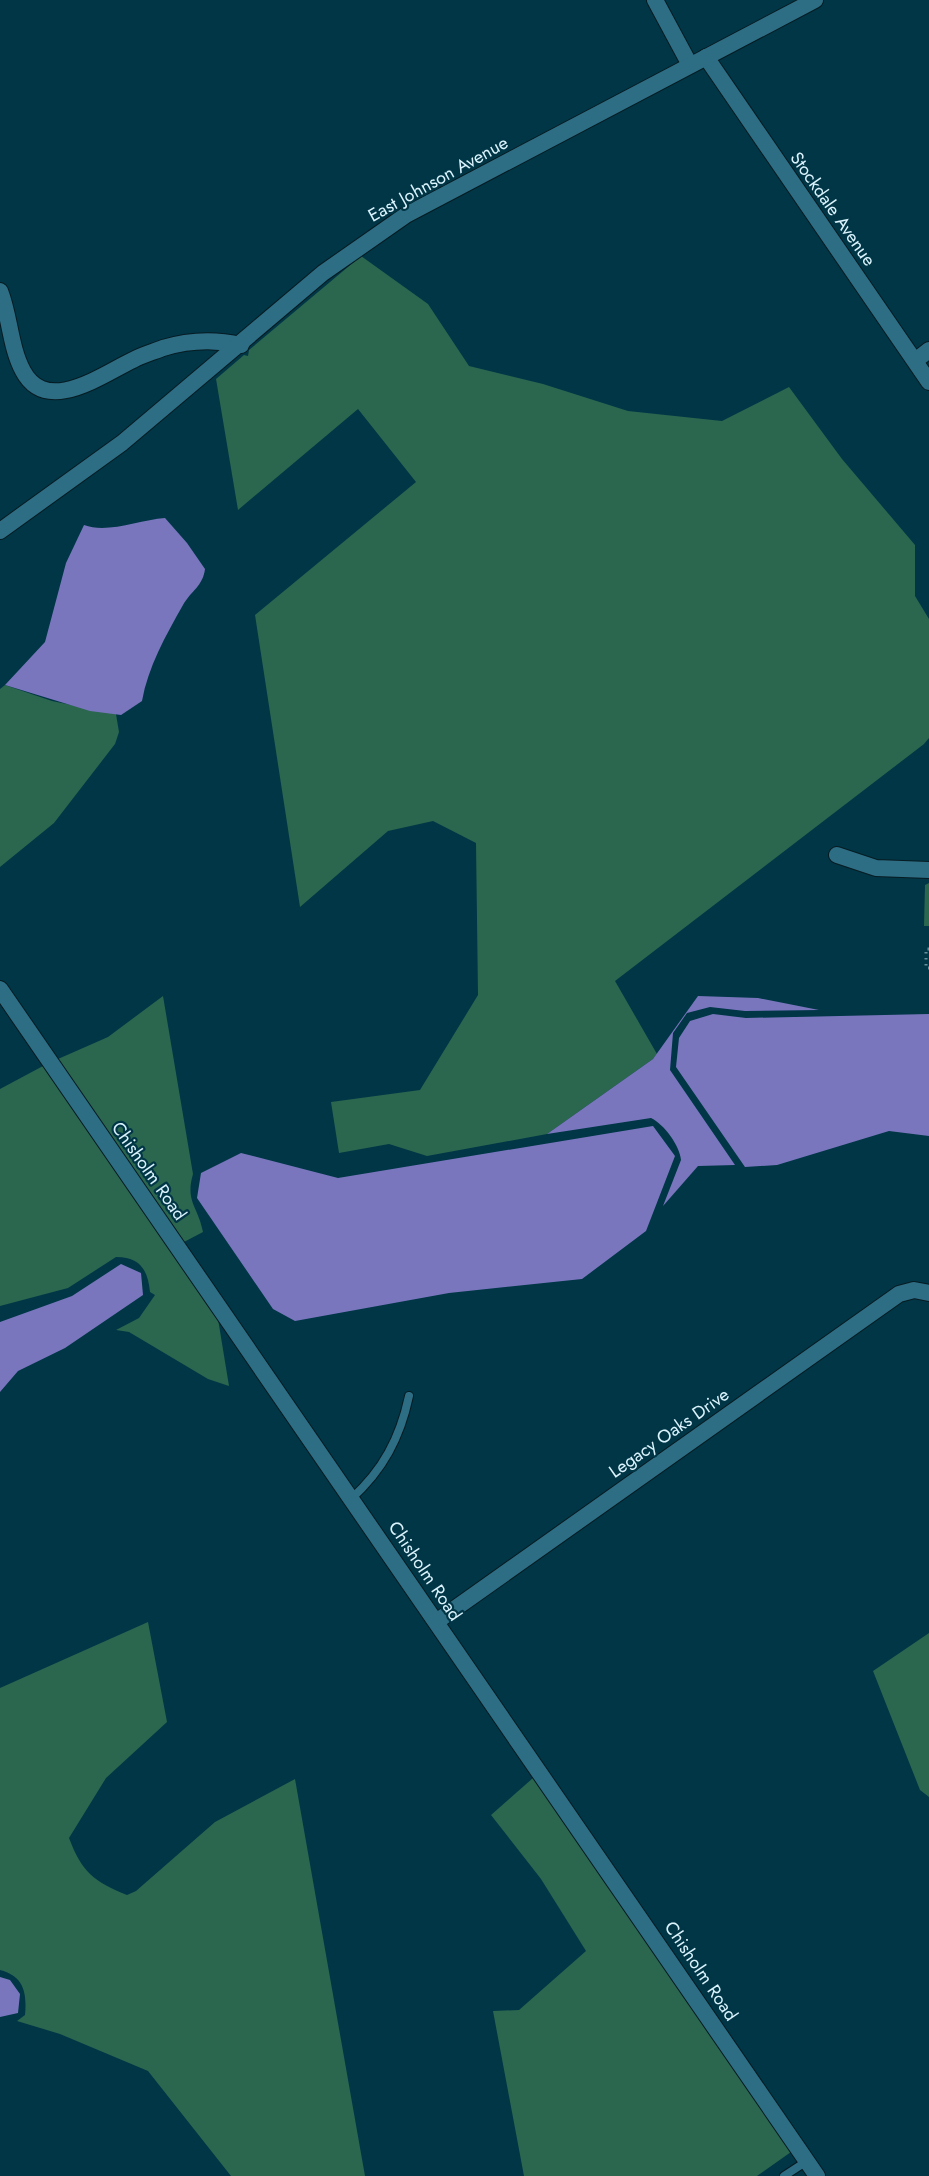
<svg xmlns="http://www.w3.org/2000/svg" width="929" height="2176" font-family="Jost,sans-serif">
  <rect width="100%" height="100%" fill="#003646"/>
  <path fill="#2b664f" d="M361,256L428,304L469,366L543,384L628,411L722,421L789,387L842,459L915,545V596L929,619V738L924,744L615,981L657,1054L653,1059L547,1134L427,1156L389,1144L339,1153L331,1102L420,1090L478,995L476,843L433,821L388,831L300,907L255,615L416,482L358,409L238,510L216,379L244,355L248,356L249,350Z
    M5,685L52,701L116,714L119,732L115,744L54,823L0,867V689Z
    M929,883V926H924L925,885Z
    M163,996L193,1174C185,1202 198,1206 203,1232L184,1242L58,1059L108,1037Z
    M43,1066L218,1319L229,1386L208,1379L129,1332L116,1330L139,1318L155,1295L150,1292C148,1271 141,1257 116,1257L68,1288L0,1306V1089Z
    M148,1622L167,1722L106,1778L69,1838C82,1872 93,1881 127,1895L136,1891L215,1822L295,1779L365,2176H231L148,2071L60,2034L17,2021L25,2015C27,1993 24,1976 0,1970V1688Z
    M929,1633V1797L920,1790L873,1671Z
    M533,1778L791,2152L757,2176H524L493,2011L519,2010L586,1951L541,1879L491,1815Z"/>
  <path fill="#7976be" d="M165,518L187,543L205,569C203,586 191,591 183,605C166,635 148,667 142,701L121,715L90,711L5,685L45,642L66,563L84,525C107,534 139,520 165,518Z
    M698,996L758,998L819,1010L745,1011L710,1007L687,1013L673,1033L670,1070L735,1165L698,1166L663,1206L681,1160C680,1146 664,1124 651,1118L547,1134L653,1059Z
    M713,1014L746,1018L929,1014V1136L889,1131L777,1165L745,1167L676,1067L679,1038L690,1021Z
    M653,1126L675,1156L646,1231L582,1279L449,1293L295,1321L273,1309L197,1198L201,1173L241,1153L338,1178Z
    M121,1264L141,1273L143,1295L65,1348L18,1371L0,1392V1322L72,1296Z
    M0,1977L10,1980L20,1994L18,2013L0,2017Z"/>
  <g fill="none" stroke-linecap="round" stroke-linejoin="round">
    <g stroke="#071b22" stroke-width="10">
      <path id="service" d="M351,1499C383,1470 400,1438 409,1396
        M784,2176L807,2161"/>
    </g>
    <g stroke="#071b22" stroke-width="18">
      <path id="minor" d="M655,0L690,65
        M706,57L929,382
        M0,291C10,316 10,347 23,371C47,416 103,374 133,360C142,355 153,352 163,348C189,340 214,339 241,345
        M915,361L929,350
        M837,855L876,868L929,870
        M0,989L817,2176
        M436,1622L899,1294L914,1290L929,1293"/>
    </g>
    <g stroke="#071b22" stroke-width="18">
      <path id="secondary" d="M0,531L122,443L323,273L406,215L815,0"/>
    </g>
    <path stroke="#668f9c" stroke-width="3" stroke-dasharray="1.5 4.5" stroke-linecap="butt" d="M929,949H926V968H929"/>
    <use href="#service" stroke="#2d6e85" stroke-width="8"/>
    <use href="#minor" stroke="#2d6e85" stroke-width="16"/>
    <use href="#secondary" stroke="#2d6e85" stroke-width="16"/>
  </g>
  <g text-anchor="middle" stroke-width="4.5" stroke-linejoin="round" paint-order="stroke">
    <g font-size="18" fill="#daf3fd" stroke="#003646">
      <text transform="translate(438 179) rotate(-29)" y="6">East Johnson Avenue</text>
      <text transform="translate(833 209) rotate(55)" y="6">Stockdale Avenue</text>
      <text transform="translate(149 1171) rotate(55)" y="6">Chisholm Road</text>
      <text transform="translate(669 1433) rotate(-35)" y="6">Legacy Oaks Drive</text>
      <text transform="translate(425 1571) rotate(56)" y="6">Chisholm Road</text>
      <text transform="translate(701 1971) rotate(56)" y="6">Chisholm Road</text>
    </g>
  </g>
</svg>
